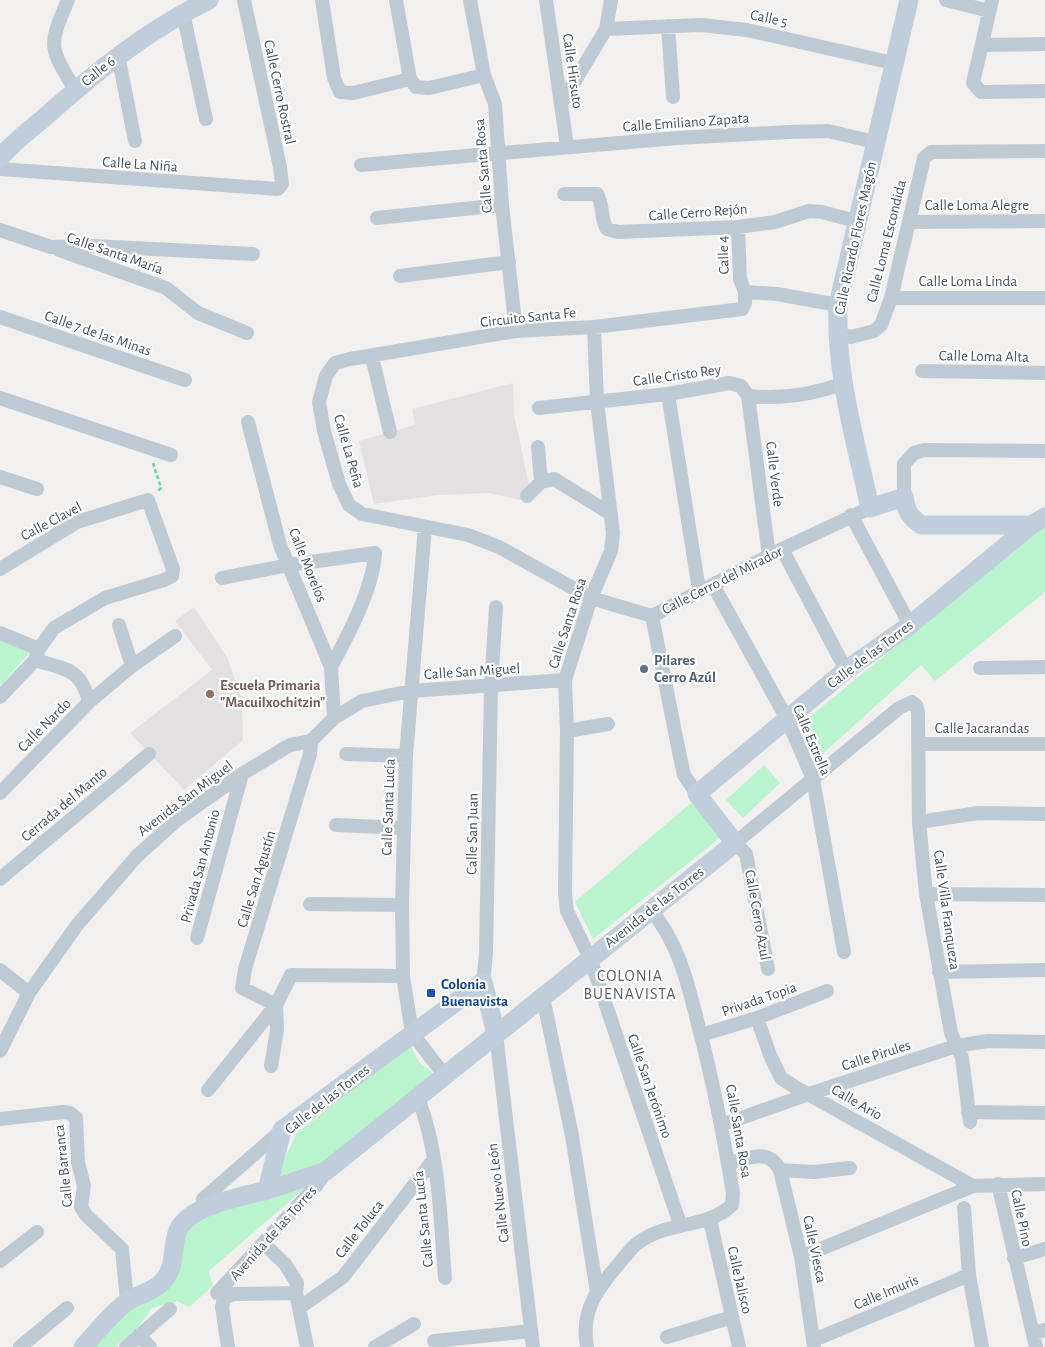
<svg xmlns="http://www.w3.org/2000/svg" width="1045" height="1347" font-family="'Alegreya Sans',sans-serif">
  <rect width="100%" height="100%" fill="#f2efef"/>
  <path fill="#e3e0e1" d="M513,383L514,415L530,489L521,500L489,493L438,495L374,504L359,441L415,425L412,409Z
    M194,607L228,659L242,701L243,740L184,790L130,733L212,670L175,621Z"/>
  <path fill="#b9f4ce" d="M1045,528V592L935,681L921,665L819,757L800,725L1037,530Z
    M0,636L32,650L1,685L0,684Z
    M764,765L780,783L743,818L726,800Z
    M692,802L721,837L593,939L575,902Z
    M410,1044L419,1062L434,1074L330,1160L281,1175L278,1172L297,1133Z
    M299,1184L305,1188L209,1271L213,1286L189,1307L177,1301L152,1308L139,1326L115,1347H89L131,1303L162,1286L184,1237L192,1225L204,1216Z"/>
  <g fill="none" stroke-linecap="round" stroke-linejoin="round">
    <path stroke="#6dd6a0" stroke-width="2.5" stroke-dasharray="4 2.5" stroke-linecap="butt" d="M153,463L161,488L157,492"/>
    <path stroke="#becad3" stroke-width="14" d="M68,0C48,47 49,46 75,90
      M322,0L334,78L340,92L353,93L410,79L416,87L429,88L484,75
      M396,0L410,79
      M470,0L484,75L495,104L502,205L516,331
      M546,0L567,146
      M946,0L989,11
      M992,0L973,83L981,92L1045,91
      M183,13L206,119
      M668,26L673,97
      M606,29L701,25L747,30L893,63
      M983,45L1045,44
      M118,55L135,141
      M561,104L606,29L611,0
      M361,165L677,138L788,132L828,131L875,142
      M0,169L278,189L282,184L280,167L244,0
      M564,194H597C604,206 600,218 607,229L618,232L738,227L775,222L809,211L822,212L859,222
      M377,218L502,205
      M909,222L1045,221
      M738,227L740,279L745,292V303L742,309L594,327L516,331L350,359L335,363L326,376L319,402L324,431L339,484L349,505L362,514L468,535L499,547L591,598L652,616L782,549L870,508
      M0,230L51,247L93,246L253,254
      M59,250L166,288L198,313L247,333
      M400,276L509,262
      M745,292L777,294L838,305
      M891,298H1045
      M0,317L185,380
      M594,327L597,402L613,533L611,551L591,598L565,680L567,731L565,893L567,911L590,958L680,1224
      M837,333L851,337L874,331L881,325L891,298L924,158L931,152L1045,151
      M372,357L390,432
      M922,371L1045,373
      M668,394L699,590
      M748,396L769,556
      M0,398L171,455
      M539,408L668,394L729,383L741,386L748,396C781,399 813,395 844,383
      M248,422L280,545L331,667L334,718
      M538,447L541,482
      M0,477L37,489
      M527,496L541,482L554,479L611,514
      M904,497V464L914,453L924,450L1045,451
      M851,515L910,625
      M425,527L406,756L402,905L403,976L412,1033L445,1076
      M782,549L846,670
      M0,569L77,522L148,500L173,569L172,576L164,580L105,598L54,628L39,649L35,660L0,697
      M222,578L289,565L375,553C373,589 348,635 331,667
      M713,585L787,719L813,779L844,952
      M652,616L680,757L684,775L697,794
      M119,625L132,666
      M0,633L39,649
      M35,660C65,669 81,668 89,702
      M980,668L1045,667
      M567,731L608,724
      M918,744H1045
      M346,754L406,756
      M0,793L89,702L132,666L175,636
      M919,822L978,813L1045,814
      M336,825L403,828
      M0,879L149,754
      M926,894L1045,895
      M310,904L402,905
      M197,938L242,774
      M768,969L746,854L735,843L899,708L912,702L916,705L918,712L919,822L926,894L951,1033L962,1058L970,1122
      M0,970L29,993
      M939,972L1045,970
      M483,982L486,954L491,687L496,607
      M543,997L572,1136L597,1292
      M276,1005L242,988L245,969L310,754L311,741
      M757,1018L770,1055L781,1078L795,1087L973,1186L1045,1184
      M496,1034L533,1347
      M701,1035L757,1018L827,991
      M0,1051L29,993L77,925L137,856L177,820L242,774L290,745L311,741L334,718L362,701L411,691L565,680
      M271,1066L277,1030L276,1005L291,975L403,976
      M208,1090L276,1005
      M418,1098C440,1154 440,1219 445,1278
      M968,1112L1045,1113
      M0,1119L63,1112L70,1113L76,1118L78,1162L84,1186L81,1207L86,1215L122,1249L127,1302
      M721,1125L809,1094L956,1046L988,1041L1045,1042
      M728,1163C749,1159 768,1147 780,1170L801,1257L814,1347
      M780,1170L814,1172L850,1168
      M998,1184L1036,1347
      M203,1199L282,1130
      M964,1208L969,1275L982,1347
      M710,1220L739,1347
      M264,1244L285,1264L297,1283L296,1293L307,1347
      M801,1257L973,1186
      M1014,1258L1045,1249
      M0,1261L37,1232
      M217,1293L316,1186L326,1171
      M299,1308L343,1277L434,1159
      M1033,1333L1045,1330
      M139,1335L150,1347
      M667,1337L732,1317
      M814,1340L969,1275
      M434,1341L531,1331
      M20,1347L67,1308
      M126,1347L170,1309
      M228,1347L222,1307L224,1298L233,1294L296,1293
      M375,1347L414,1324
      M587,1347C579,1303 606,1280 632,1248C662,1219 704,1231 732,1205L733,1193C724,1139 714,1085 700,1032C689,988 680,944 650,909"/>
    <path stroke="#c0cdda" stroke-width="19" d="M909,0L838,305C835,373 856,442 870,508L904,497C906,510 910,518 922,525H1031
      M0,158C12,143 30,130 45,117C97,71 146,31 209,0
      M267,1190L326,1171L735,843L697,794L846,670L910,625L1031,525L1045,517
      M83,1347C97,1332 112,1312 128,1301C138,1295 150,1292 159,1285C177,1270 171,1252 177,1233C186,1205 242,1197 267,1190L282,1130L483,982L496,1034"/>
  </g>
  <circle fill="#5c6f8a" stroke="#fff" stroke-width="2" cx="644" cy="669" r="5"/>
  <circle fill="#8d6e63" stroke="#fff" stroke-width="2" cx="210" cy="694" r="5"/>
  <rect fill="#1a4fb4" stroke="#fff" stroke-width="2" x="426" y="988" width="10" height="10" rx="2.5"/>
  <g text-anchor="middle" stroke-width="4.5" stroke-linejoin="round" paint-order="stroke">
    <g font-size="15" fill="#45535f" stroke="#fff">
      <text transform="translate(769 18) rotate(12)" y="5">Calle 5</text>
      <text transform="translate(98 71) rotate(-39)" y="5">Calle 6</text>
      <text transform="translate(573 71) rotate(82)" y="5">Calle Hirsuto</text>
      <text transform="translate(280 92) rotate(78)" y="5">Calle Cerro Rostral</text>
      <text transform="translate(686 122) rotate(-4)" y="5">Calle Emiliano Zapata</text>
      <text transform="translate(140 164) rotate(4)" y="5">Calle La Niña</text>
      <text transform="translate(483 166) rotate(-95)" y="5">Calle Santa Rosa</text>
      <text x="977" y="210">Calle Loma Alegre</text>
      <text transform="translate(698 212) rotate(-4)" y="5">Calle Cerro Rejón</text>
      <text transform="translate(855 238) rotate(-78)" y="5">Calle Ricardo Flores Magón</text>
      <text transform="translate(886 241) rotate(-76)" y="5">Calle Loma Escondida</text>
      <text transform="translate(115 253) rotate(19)" y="5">Calle Santa María</text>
      <text transform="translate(723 255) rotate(-92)" y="5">Calle 4</text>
      <text x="968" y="286">Calle Loma Linda</text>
      <text transform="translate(528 317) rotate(-6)" y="5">Circuito Santa Fe</text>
      <text transform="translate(98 333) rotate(19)" y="5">Calle 7 de las Minas</text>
      <text transform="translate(984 356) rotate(1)" y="5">Calle Loma Alta</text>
      <text transform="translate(677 375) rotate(-8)" y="5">Calle Cristo Rey</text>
      <text transform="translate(349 451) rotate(74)" y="5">Calle La Peña</text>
      <text transform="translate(775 474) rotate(83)" y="5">Calle Verde</text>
      <text transform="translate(51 521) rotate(-28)" y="5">Calle Clavel</text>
      <text transform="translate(308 565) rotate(68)" y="5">Calle Morelos</text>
      <text transform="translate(722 580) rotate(-27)" y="5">Calle Cerro del Mirador</text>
      <text transform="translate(567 623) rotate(-72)" y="5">Calle Santa Rosa</text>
      <text transform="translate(870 654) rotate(-37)" y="5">Calle de las Torres</text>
      <text transform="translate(472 671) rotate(-4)" y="5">Calle San Miguel</text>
      <text transform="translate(44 725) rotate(-45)" y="5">Calle Nardo</text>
      <text x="982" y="733">Calle Jacarandas</text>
      <text transform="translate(812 740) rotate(67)" y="5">Calle Estrella</text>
      <text transform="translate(185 798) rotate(-37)" y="5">Avenida San Miguel</text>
      <text transform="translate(64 804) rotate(-40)" y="5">Cerrada del Manto</text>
      <text transform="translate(388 807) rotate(-88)" y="5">Calle Santa Lucía</text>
      <text transform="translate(472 834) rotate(-89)" y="5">Calle San Juan</text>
      <text transform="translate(200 866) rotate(-75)" y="5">Privada San Antonio</text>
      <text transform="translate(256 879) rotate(-73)" y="5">Calle San Agustín</text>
      <text transform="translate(654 907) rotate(-38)" y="5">Avenida de las Torres</text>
      <text transform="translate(947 910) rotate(82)" y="5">Calle Villa Franqueza</text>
      <text transform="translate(758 915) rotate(80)" y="5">Calle Cerro Azul</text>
      <text transform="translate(759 999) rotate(-19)" y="5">Privada Topia</text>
      <text transform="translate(876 1055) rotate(-18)" y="5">Calle Pirules</text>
      <text transform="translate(650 1086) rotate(71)" y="5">Calle San Jerónimo</text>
      <text transform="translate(327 1099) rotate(-38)" y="5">Calle de las Torres</text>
      <text transform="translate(857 1102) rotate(30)" y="5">Calle Ario</text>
      <text transform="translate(739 1131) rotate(80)" y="5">Calle Santa Rosa</text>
      <text transform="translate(63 1166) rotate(-96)" y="5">Calle Barranca</text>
      <text transform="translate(498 1193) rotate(-97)" y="5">Calle Nuevo León</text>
      <text transform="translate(1022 1218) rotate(78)" y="5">Calle Pino</text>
      <text transform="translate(423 1219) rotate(-96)" y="5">Calle Santa Lucía</text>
      <text transform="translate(359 1229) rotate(-52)" y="5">Calle Toluca</text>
      <text transform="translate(273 1233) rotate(-48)" y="5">Avenida de las Torres</text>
      <text transform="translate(815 1249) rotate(78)" y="5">Calle Viesca</text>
      <text transform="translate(740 1280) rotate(77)" y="5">Calle Jalisco</text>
      <text transform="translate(886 1292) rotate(-23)" y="5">Calle Imuris</text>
    </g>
    <g font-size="15" font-weight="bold" fill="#4e5e75" stroke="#fff" text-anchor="start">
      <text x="654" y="665">Pilares<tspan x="654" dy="17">Cerro Azúl</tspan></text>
    </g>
    <g font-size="15" font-weight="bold" fill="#785e54" stroke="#fff" text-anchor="start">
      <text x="220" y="690">Escuela Primaria<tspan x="220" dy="17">"Macuilxochitzin"</tspan></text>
    </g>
    <g font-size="15" font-weight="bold" fill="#164399" stroke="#fff" text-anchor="start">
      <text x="441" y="989">Colonia<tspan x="441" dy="17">Buenavista</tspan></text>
    </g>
    <g font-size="16" letter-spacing="1" fill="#5b6065" stroke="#fff">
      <text x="630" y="981">COLONIA<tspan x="630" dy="18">BUENAVISTA</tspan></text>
    </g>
  </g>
</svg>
